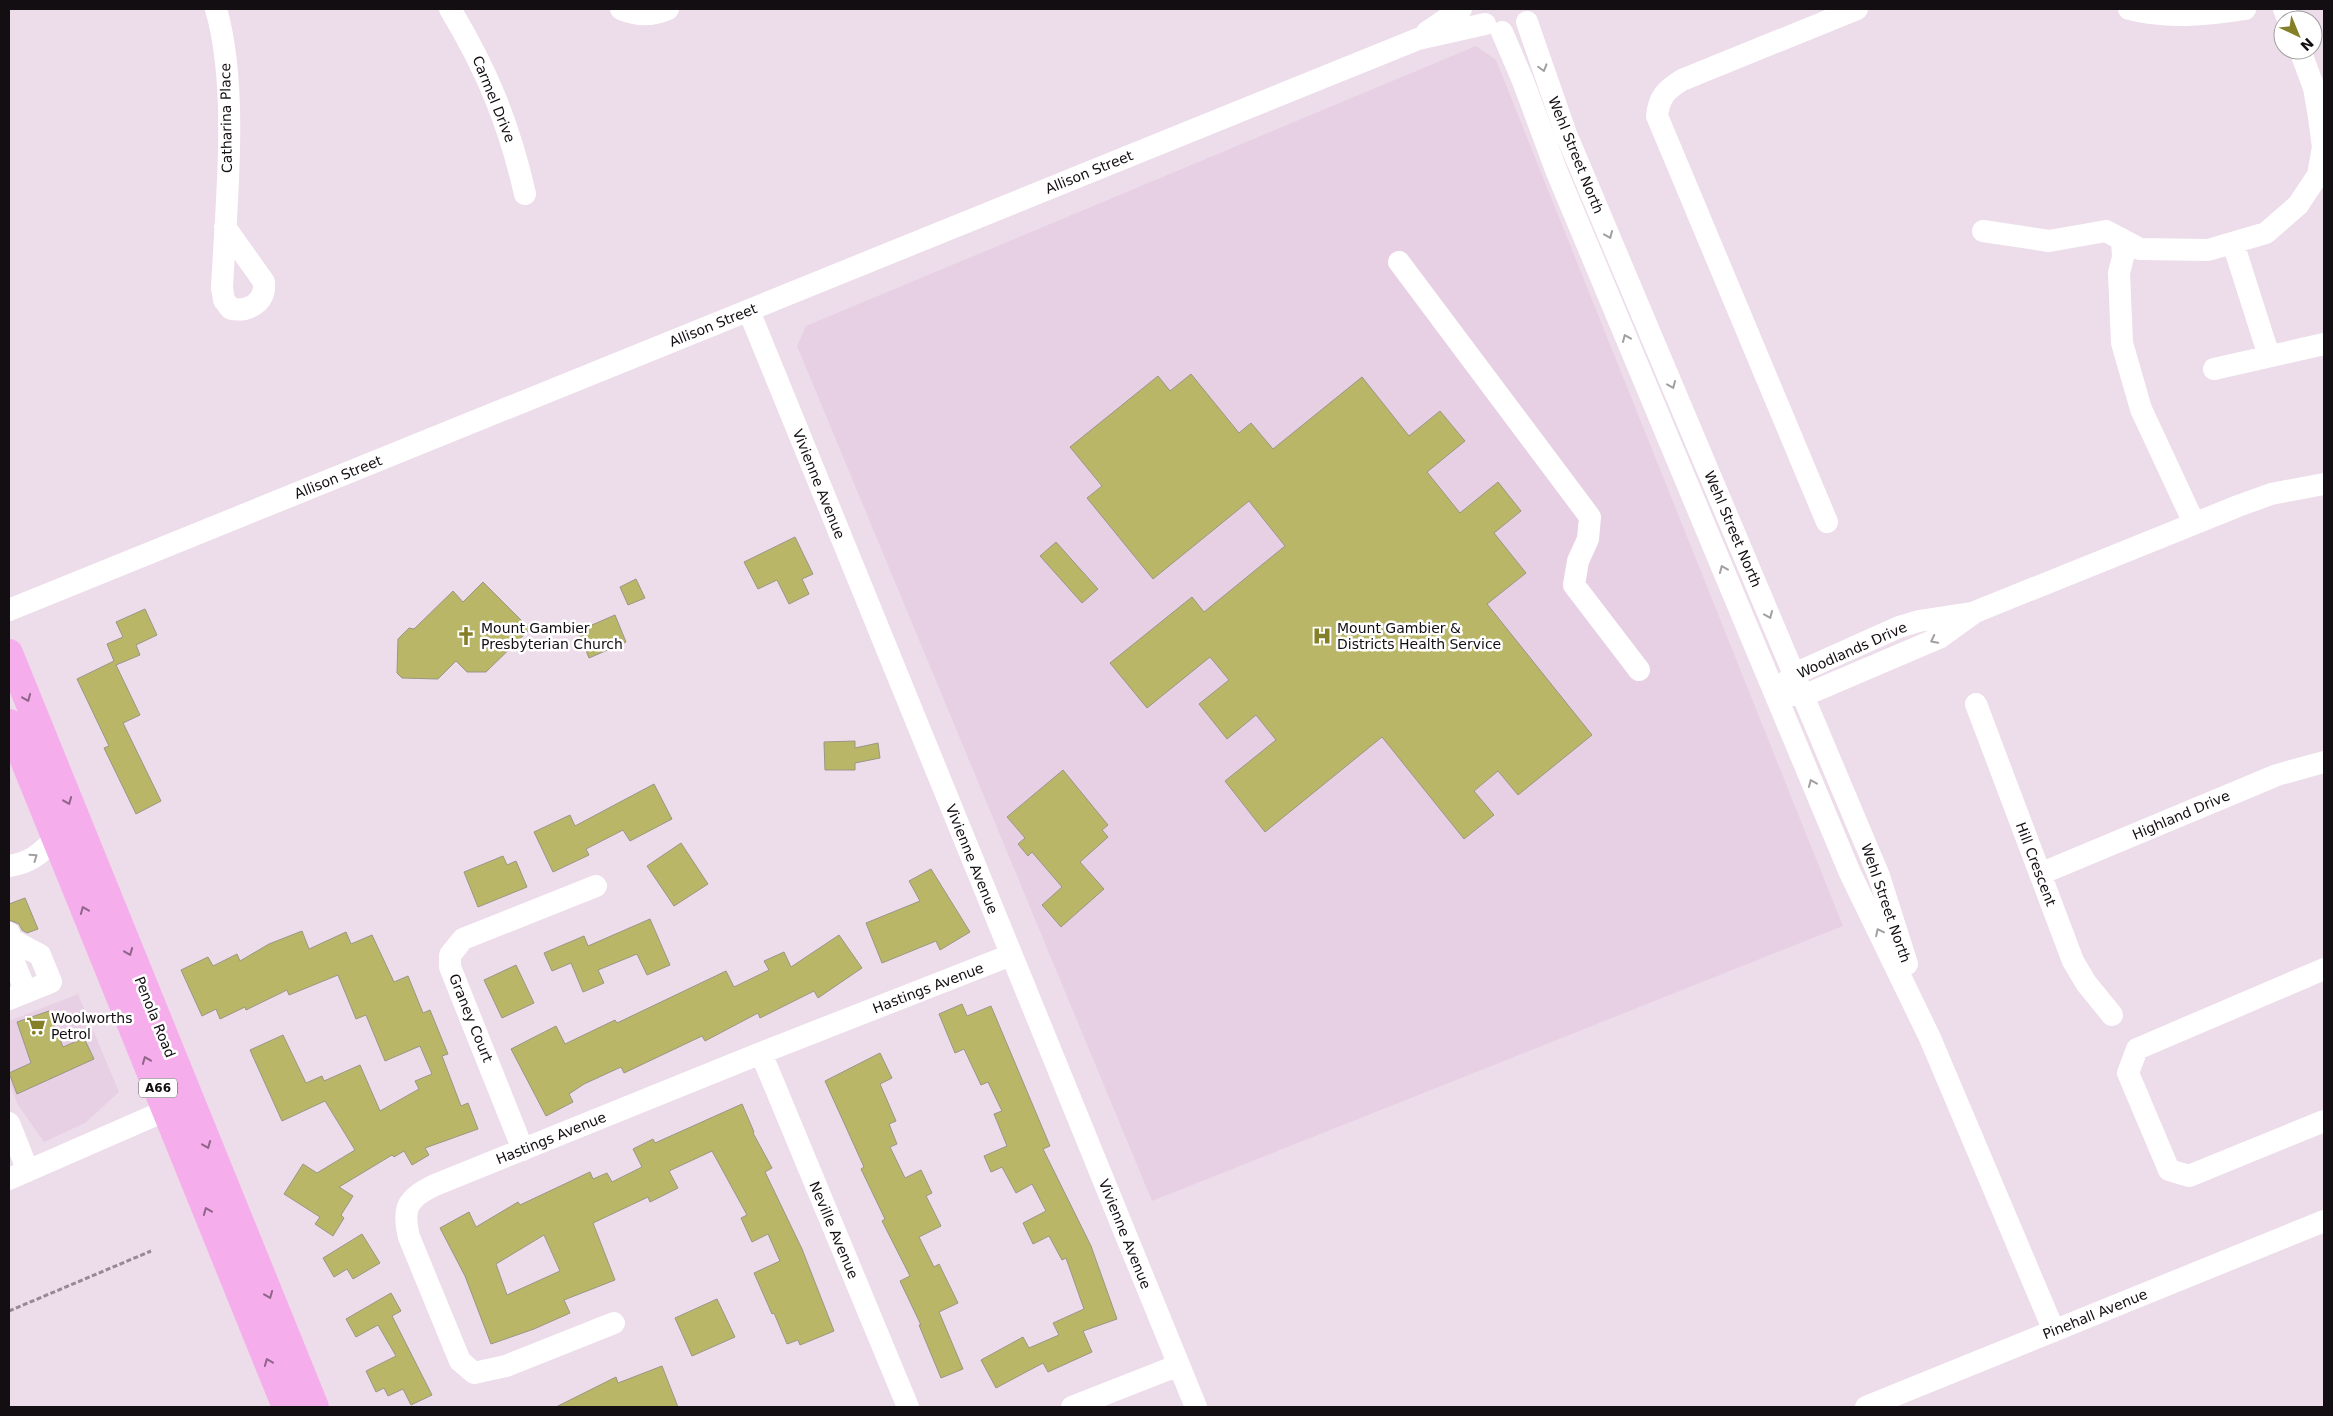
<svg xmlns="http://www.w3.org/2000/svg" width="2333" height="1416" font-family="'DejaVu Sans',sans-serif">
  <rect width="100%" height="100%" fill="#eddcea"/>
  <path fill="#e7d0e3" d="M1476,46L1496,60L1843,926L1152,1201L797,346L806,326Z
    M78,994L119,1092L85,1123L44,1142L18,1105L9,1082V1021Z"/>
  <path fill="#bab667" stroke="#989785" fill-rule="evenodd" d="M1191,374L1239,433L1251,423L1273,449L1362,377L1409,436L1440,411L1465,441L1427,472L1460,513L1498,482L1521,511L1494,533L1526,573L1487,604L1592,735L1518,795L1498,771L1474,791L1494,815L1464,839L1382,737L1265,832L1225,781L1276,740L1256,715L1227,739L1199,704L1229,680L1210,657L1147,708L1110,663L1192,597L1204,612L1285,546L1249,501L1153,579L1087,498L1102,486L1070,447L1158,376L1170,391Z
    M795,537L813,574L802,579L809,594L789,604L777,580L758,589L744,562Z
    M1056,542L1098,589L1082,603L1040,556Z
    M636,579L645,598L628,605L620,587Z
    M483,582L530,629L486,672H467L456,661L438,679L402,678L397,673L398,639L409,628L414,629L453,591L463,602Z
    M145,609L157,635L136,645L140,655L116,665L140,715L123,723L161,801L136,814L104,748L109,746L77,679L114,661L107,644L123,637L116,622Z
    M615,615L626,642L589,658L578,631Z
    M855,741V748L878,743L880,758L855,763V770H825L824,742Z
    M1063,770L1108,825L1102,830L1108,837L1080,862L1104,889L1061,927L1042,905L1062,887L1032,852L1028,856L1018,844L1025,838L1007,817Z
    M654,784L672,819L630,841L623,830L586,849L589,855L553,872L534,832L570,815L575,826Z
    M681,843L708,884L674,906L647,866Z
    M503,856L507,865L516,861L527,887L478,907L464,872Z
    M931,869L970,932L940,950L936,941L882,963L866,923L920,901L909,881Z
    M25,898L38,929L27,933L22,930L19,924L9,920V904Z
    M650,919L670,965L647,975L637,954L598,970L604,983L583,992L571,963L552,971L544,953L584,936L588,946Z
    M302,931L309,949L346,932L351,944L372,935L394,982L408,976L423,1013L430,1010L448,1054L442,1056L461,1106L468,1103L478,1129L425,1148L429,1155L412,1165L404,1151L394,1157L392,1155L339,1187L353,1196L341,1215L344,1218L333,1236L315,1224L320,1217L284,1194L303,1164L317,1173L355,1150L325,1101L282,1121L250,1050L283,1035L306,1083L322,1076L324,1081L360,1065L380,1111L419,1089L415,1081L432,1074L420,1046L385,1061L366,1015L356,1019L338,975L289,995L287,990L246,1010L245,1007L220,1019L216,1009L202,1016L181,970L208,957L213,966L237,954L240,961L269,944Z
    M839,935L862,968L818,998L814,991L760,1018L758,1013L705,1041L702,1036L624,1073L621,1067L584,1084L569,1094L573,1102L546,1116L511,1049L556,1026L565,1044L615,1020L617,1023L726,971L734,987L769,970L764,961L784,952L791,967Z
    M516,965L534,1003L502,1018L484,980Z
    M962,1004L967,1016L991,1006L1050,1146L1043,1149L1091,1246L1117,1319L1083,1331L1092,1352L1048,1372L1043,1363L996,1388L981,1360L1023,1337L1029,1348L1059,1335L1053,1323L1084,1309L1066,1258L1062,1260L1049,1236L1033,1244L1023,1223L1046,1211L1032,1184L1016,1193L1002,1167L991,1172L984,1156L1007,1146L994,1114L1002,1111L988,1082L981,1085L964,1049L955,1053L939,1014Z
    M49,1011L63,1047L84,1038L94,1059L17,1094L9,1073L31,1063L17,1022Z
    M880,1053L892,1078L880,1084L896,1121L889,1124L897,1144L890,1147L905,1178L921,1170L932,1193L926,1196L941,1226L919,1237L934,1267L939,1264L958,1303L939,1312L963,1369L941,1378L919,1325H921L900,1281L910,1276L882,1221L885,1219L861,1169L864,1167L825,1081Z
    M742,1104L754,1132L753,1133L772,1168L765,1172L802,1249L834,1331L800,1345L798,1340L787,1344L774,1313L772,1314L754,1273L780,1261L768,1234L752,1242L741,1218L747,1215L712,1151L669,1171L678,1188L650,1202L648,1197L593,1223L615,1280L564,1300L570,1313L534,1329L491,1344L465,1276L440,1228L469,1212L476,1227L518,1202L520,1205L590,1172L593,1179L607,1173L612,1182L642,1167L633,1149L653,1139L655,1143ZM544,1235L560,1271L507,1295L496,1264Z
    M362,1234L380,1263L353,1279L347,1269L334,1277L323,1258Z
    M391,1293L401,1311L392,1316L432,1395L411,1405L403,1389L388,1396L384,1388L376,1392L366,1371L396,1356L378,1325L356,1337L346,1319Z
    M717,1299L735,1337L692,1356L675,1318Z
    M662,1366L678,1407H556L616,1377L618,1383Z"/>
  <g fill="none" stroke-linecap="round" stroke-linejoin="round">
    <path stroke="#958993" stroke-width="3" stroke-dasharray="5 2.5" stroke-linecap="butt" d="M9,1311L151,1251"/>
    <path stroke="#fff" stroke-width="22" d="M216,9C239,89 226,204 222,288L224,300L231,309C249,312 266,302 264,282L225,227
      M450,9C487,70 509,124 525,194
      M621,9C638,16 651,16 668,9
      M2129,9C2166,19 2208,15 2245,9
      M2284,9L2288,20
      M1527,22L1566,134L1879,876L1907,964
      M1427,32L1461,9
      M1502,32L1523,81L1556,170L1850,873L1930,1038L2054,1331
      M1983,231L2049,241L2106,231L2140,249L2208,250L2266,233L2298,205L2318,175L2323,147L2319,117L2314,88L2300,50
      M2122,240L2123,257L2119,273L2122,343L2141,409L2194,523
      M2233,243L2269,356
      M1399,262L1590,517L1588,539L1578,561L1574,585L1639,670
      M749,311L1196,1407
      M2214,369L2324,344
      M1827,522L1657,116C1659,97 1666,90 1682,80L1857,9
      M9,610L1418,39L1485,24
      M1784,684L1794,674L1899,627L1919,621L1971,613
      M1789,694L1803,696L1939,638L1975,612L2238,506L2271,494L2324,484
      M1976,704L2073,961L2086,983L2112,1015
      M9,866C30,863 40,854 55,839
      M2040,874L2277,775L2324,762
      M9,933L15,965L26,992
      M2324,969L2137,1049L2128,1073L2169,1170L2189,1176L2324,1121
      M9,999L51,982L40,955L12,940
      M761,1053L908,1407
      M9,1123L28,1171
      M523,1150L450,967V955L463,939L596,886
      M9,1179L167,1110
      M614,1323L506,1366L474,1373L460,1361L409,1237C402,1208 407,1198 435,1185L761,1053L1011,955
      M1072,1407L1179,1365
      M1866,1407L2324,1221"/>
    <path stroke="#f6adec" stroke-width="28" d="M9,653L315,1407
      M9,723L286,1407"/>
  </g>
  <defs><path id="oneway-chevron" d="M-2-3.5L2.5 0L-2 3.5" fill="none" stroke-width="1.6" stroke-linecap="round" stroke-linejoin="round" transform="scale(1.25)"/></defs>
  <g stroke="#a19fa0">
    <use href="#oneway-chevron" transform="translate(1543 68) rotate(74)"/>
    <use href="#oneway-chevron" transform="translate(1609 235) rotate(67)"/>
    <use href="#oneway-chevron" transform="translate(1626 338) rotate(-113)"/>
    <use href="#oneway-chevron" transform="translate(1672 385) rotate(67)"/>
    <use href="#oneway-chevron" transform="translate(1723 569) rotate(-113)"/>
    <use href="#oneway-chevron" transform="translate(1769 615) rotate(67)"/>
    <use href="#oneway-chevron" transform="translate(1934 640) rotate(153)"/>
    <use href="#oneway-chevron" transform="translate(1812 783) rotate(-113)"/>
    <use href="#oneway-chevron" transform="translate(34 857) rotate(-35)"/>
    <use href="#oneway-chevron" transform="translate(1879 932) rotate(-116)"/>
  </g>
  <g stroke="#90658a">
    <use href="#oneway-chevron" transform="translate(27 698) rotate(68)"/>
    <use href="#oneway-chevron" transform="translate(68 801) rotate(68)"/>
    <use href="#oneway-chevron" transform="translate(84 910) rotate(-112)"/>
    <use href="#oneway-chevron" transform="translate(129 952) rotate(68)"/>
    <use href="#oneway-chevron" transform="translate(146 1060) rotate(-112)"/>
    <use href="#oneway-chevron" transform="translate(207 1145) rotate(68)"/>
    <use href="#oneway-chevron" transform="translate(207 1211) rotate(-112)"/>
    <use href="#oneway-chevron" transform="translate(269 1295) rotate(68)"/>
    <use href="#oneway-chevron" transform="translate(268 1362) rotate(-112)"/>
  </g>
  <defs>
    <g id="church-bare" transform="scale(1.5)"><path d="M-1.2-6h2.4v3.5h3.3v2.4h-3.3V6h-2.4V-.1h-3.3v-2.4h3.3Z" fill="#858028" stroke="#fff" stroke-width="2.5" paint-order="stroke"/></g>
    <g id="hospital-bare" transform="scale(1.5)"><path d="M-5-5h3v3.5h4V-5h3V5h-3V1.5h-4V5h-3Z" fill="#858028" stroke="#fff" stroke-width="2.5" paint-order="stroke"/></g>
    <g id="supermarket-bare" transform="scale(1.5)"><path d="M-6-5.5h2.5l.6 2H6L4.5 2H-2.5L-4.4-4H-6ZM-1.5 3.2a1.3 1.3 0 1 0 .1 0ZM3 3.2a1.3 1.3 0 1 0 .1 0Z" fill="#858028" stroke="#fff" stroke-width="2.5" paint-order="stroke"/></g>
  </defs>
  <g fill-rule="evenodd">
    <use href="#church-bare" x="466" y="636"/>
    <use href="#hospital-bare" x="1322" y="636"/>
    <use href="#supermarket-bare" x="36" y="1026"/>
  </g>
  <g text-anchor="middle" stroke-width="5" stroke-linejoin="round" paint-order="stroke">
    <rect fill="#fff" stroke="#5a5659" stroke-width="1" x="139" y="1078.5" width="38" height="19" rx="4"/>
    <g font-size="12" font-weight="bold" fill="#130e12">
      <text x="158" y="1092">A66</text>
    </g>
    <g font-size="14" fill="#130e12" stroke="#fff">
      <text transform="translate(494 99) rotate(68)" y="5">Carmel Drive</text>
      <text transform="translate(226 118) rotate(-91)" y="5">Catharina Place</text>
      <text transform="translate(1576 155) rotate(68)" y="5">Wehl Street North</text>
      <text transform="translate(1089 172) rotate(-22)" y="5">Allison Street</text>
      <text transform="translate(713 325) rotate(-22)" y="5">Allison Street</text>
      <text transform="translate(338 477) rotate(-22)" y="5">Allison Street</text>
      <text transform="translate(819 484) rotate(68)" y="5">Vivienne Avenue</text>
      <text transform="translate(1733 529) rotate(67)" y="5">Wehl Street North</text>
      <text transform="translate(1852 650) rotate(-24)" y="5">Woodlands Drive</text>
      <text transform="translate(2181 815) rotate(-23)" y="5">Highland Drive</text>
      <text transform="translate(972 859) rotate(68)" y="5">Vivienne Avenue</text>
      <text transform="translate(2036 864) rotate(69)" y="5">Hill Crescent</text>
      <text transform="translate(1886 903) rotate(71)" y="5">Wehl Street North</text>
      <text transform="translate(928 988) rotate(-21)" y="5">Hastings Avenue</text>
      <text transform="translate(155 1017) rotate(68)" y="5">Penola Road</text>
      <text transform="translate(471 1018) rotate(68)" y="5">Graney Court</text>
      <text transform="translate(551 1138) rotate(-22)" y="5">Hastings Avenue</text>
      <text transform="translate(834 1230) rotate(67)" y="5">Neville Avenue</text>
      <text transform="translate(1125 1234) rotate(68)" y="5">Vivienne Avenue</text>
      <text transform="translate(2095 1314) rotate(-22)" y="5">Pinehall Avenue</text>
    </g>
    <g font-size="14" fill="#130e12" stroke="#fff" text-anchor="start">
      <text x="481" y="633">Mount Gambier<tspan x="481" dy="16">Presbyterian Church</tspan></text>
      <text x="1337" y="633">Mount Gambier &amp;<tspan x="1337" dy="16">Districts Health Service</tspan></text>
      <text x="51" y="1023">Woolworths<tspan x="51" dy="16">Petrol</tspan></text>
    </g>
  </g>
  <rect width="2333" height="1416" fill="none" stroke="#130e12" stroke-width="20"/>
  <g transform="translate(2298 35) rotate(136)"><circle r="24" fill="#ffffff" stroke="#a19fa0"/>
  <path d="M0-4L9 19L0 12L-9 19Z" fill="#858028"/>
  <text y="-8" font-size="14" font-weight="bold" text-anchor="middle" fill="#130e12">N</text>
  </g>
</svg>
